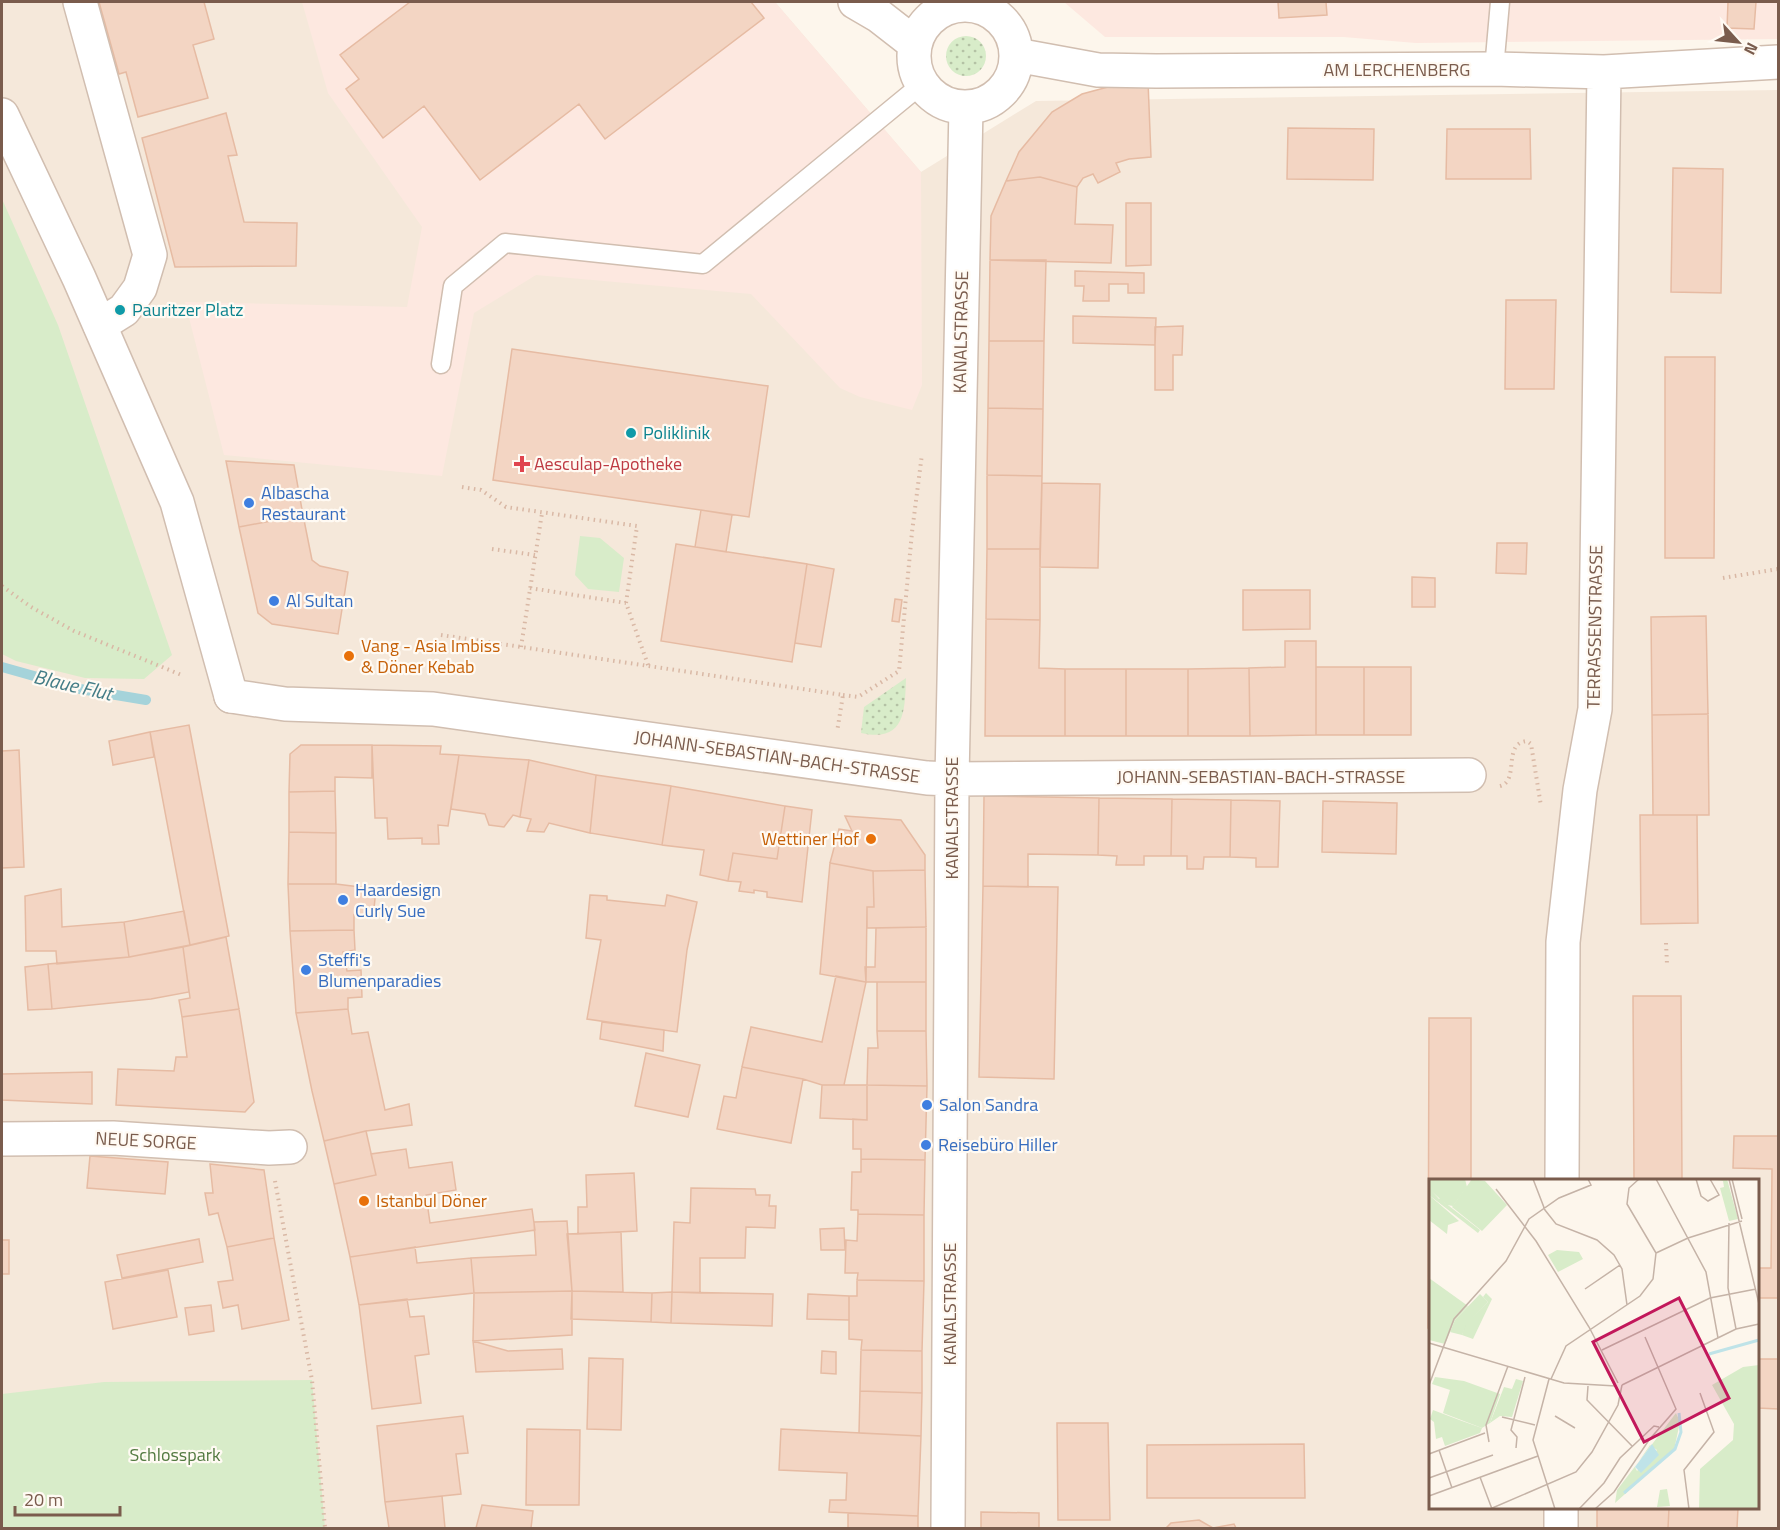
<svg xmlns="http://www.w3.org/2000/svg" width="1780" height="1530" font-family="'Titillium Web',sans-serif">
  <defs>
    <pattern id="grass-dots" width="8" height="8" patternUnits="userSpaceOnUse" patternTransform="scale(1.5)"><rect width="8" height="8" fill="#d8ecc9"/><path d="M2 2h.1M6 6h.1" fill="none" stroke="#b4c2a5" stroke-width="1.8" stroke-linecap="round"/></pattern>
  </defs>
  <rect width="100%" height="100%" fill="#fdf6ec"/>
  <path fill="#f5e8da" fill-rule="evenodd" d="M2,2H775L921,172L1036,101L1778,90V1528H2ZM1430,1180H1758V1508H1430Z"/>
  <path fill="#fde8e0" d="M302,2H775L921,172L922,385L912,410L860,397L840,388L751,294L536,275L474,313L442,476L224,455L185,302L407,307L422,227L328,93Z
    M1064,2H1778V39L1416,43L1343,37H1105Z"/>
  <path fill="url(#grass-dots)" d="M946 56a20 20 0 1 1 40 0a20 20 0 1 1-40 0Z
    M906,678C905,711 905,743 861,733L864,707Z"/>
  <path fill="#d8ecc9" d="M2,199L58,325L172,655L144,679L85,678L16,661L2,654Z
    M580,536L600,538L624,558L619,592L588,589L575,575Z
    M312,1380L325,1528H2V1394L104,1382Z"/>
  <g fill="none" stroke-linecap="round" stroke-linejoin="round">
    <path stroke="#a5d3da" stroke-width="10" d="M2,667L80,689L146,700"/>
  </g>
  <path fill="#f3d5c3" stroke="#e6bba3" stroke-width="1.5" d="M99,2H204L214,39L193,45L208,98L138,117L126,72L119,74Z
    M410,2H751L764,18L605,139L579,104L480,180L424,106L383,138L346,89L359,79L340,55Z
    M1278,2H1326L1327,15L1279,18Z
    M1728,2H1756L1754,29L1727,28Z
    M1148,81L1151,157L1129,159L1116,163L1120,172L1098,183L1093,174L1083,178L1077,187L1040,177L1006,181L1019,152L1052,112L1082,94L1119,84Z
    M226,113L237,155L228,156L244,222L297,223L296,266L175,267L142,138Z
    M1288,128L1374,129L1373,180L1287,179Z
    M1447,129H1530L1531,179H1446Z
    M1673,168L1723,169L1721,293L1671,292Z
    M1040,177L1077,187L1075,224L1113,225L1111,263L990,260L991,216L1006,181Z
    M1126,203H1151V265L1126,266Z
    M990,260H1046L1044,341H989Z
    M1075,271L1144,273V293H1128V284H1109V301H1083L1084,286H1075Z
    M1506,300H1556L1554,389H1505Z
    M1073,316L1156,318L1155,345L1073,343Z
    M1183,326L1182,355H1173V390H1155V327Z
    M989,341H1044L1043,409L988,408Z
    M512,349L768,386L749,517L493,480Z
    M1665,357H1715L1714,558H1665Z
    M988,408L1043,409L1042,476L987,475Z
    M226,461L294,465L303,515L239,527Z
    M987,475L1042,476L1040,549H987Z
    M1042,483L1100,484L1098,568L1040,567Z
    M701,510L732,515L726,552L695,547Z
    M303,515L312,560L320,566L348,572L338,634L272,624L258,613L239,527Z
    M1497,543H1527L1526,574L1496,573Z
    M676,544L807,564L792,662L661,641Z
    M987,549H1040V620L986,619Z
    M807,564L834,569L821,647L795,643Z
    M1412,577L1435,578V607H1412Z
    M1243,590H1310V629L1243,630Z
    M895,599L902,600L899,622L892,621Z
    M1706,616L1708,714L1652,715L1651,617Z
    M986,619L1040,620L1039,668L1065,669V736H985Z
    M1285,641H1316V735L1250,736L1249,668L1285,667Z
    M1316,667H1364V735H1316Z
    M1364,667H1411V735H1364Z
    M1249,668L1250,736H1188V669Z
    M1065,669H1126V736H1065Z
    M1126,669H1188V736H1126Z
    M1708,714L1709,815H1653L1652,715Z
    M189,725L229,936L190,945L150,732Z
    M150,732L154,757L113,765L109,741Z
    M301,745H372V778L335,777V791L289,792L290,754Z
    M372,745L441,746L440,754L459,755L448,826L438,825L439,844H422V838L388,839L387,818H375Z
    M19,750L24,867L2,868V751Z
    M459,755L529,760L520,817L513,815L504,827L489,825L485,814L451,809Z
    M529,760L596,775L590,833L549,823L544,832L527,831L531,819L520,817Z
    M596,775L671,786L662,845L590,833Z
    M671,786L785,806L777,859L733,853L728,881L700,875L704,850L662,845Z
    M335,791L336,833L289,832V792Z
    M984,796L1099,798L1098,855L1028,854V887L983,886Z
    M1099,798L1172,799L1171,856H1144V865H1116L1117,856L1098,855Z
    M1172,799L1231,800L1230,857H1204L1203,869H1187V856H1171Z
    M1231,800L1280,801L1278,867H1256V858L1230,857Z
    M1323,801L1397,803L1396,854L1322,852Z
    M785,806L812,810L802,902L767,897V892L754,890V893L739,891L741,882L728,881L733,853L777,859Z
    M1640,815H1697L1698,923L1641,924Z
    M845,816L901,820L925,855V870L873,871L830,863L839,829L852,831Z
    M289,832L336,833V884H288Z
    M830,863L873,871L874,907H867L866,982L820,974Z
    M925,870L926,927L867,928V907H874L873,871Z
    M288,884H336L376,889L373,918L354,915V930L290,931Z
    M983,886L1058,887L1054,1079L979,1077Z
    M61,889L62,927L124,922L129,957L57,964L56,951H26L25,896Z
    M590,895L607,896V900L665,906L667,895L697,902L687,950L677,1032L587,1019L601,940L586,938Z
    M184,911L190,945L129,957L124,922Z
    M926,927V982H866L865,967H875L876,928Z
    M354,930L355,950L343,952L347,971L361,970L362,997L348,998V1009L296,1013L290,931Z
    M226,937L239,1009L182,1017L179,1000L190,998L183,947Z
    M183,947L189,992L151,999L52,1009L48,964L129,957Z
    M48,964L52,1009L28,1010L25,967Z
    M836,976L866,982L844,1085H822L803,1079L742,1067L751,1027L822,1042Z
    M877,982H926V1031H877Z
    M1633,996H1681L1682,1180H1634Z
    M239,1009L254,1102L245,1112L116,1105L118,1069L174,1071L176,1057H187L182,1017Z
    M348,1009L352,1034L368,1032L385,1110L409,1104L412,1125L366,1131L324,1141L312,1091L296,1013Z
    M1429,1018H1471V1180H1430V1328H1428Z
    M602,1022L664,1030L663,1051L600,1039Z
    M877,1031H926L927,1086L867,1085L868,1048H878Z
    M646,1053L700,1065L688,1117L635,1106Z
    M742,1067L803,1079L791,1143L717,1129L724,1096L736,1098Z
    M92,1072V1104L2,1100V1074Z
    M822,1085H867V1120L820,1118Z
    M867,1085L927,1086L925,1160L861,1159V1149H853V1119L867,1120Z
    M366,1131L376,1175L334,1184L324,1141Z
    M1734,1136H1778V1298H1758V1268H1771L1772,1169L1733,1168Z
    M406,1149L409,1168L452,1162L456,1190L426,1195L430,1223L532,1209L535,1230L350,1257L334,1184L376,1175L371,1154Z
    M90,1156L168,1162L165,1194L87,1188Z
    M861,1159L925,1160L924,1215L858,1214V1210H851L852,1172H861Z
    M210,1164L264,1170L274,1238L227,1247L218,1213L209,1215L205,1193H213Z
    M634,1173L637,1231L578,1234V1207H587L586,1175Z
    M691,1188L755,1189L756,1195H770L769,1206H776L775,1228L746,1227L745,1258H700V1293L672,1292L674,1222L690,1223Z
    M858,1214L924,1215V1281L857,1280L858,1273H845L846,1240L857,1241Z
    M567,1221L572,1291L474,1293L471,1258L536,1255L534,1222Z
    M844,1228L845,1250H821L820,1229Z
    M621,1232L623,1292L572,1291L567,1234Z
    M274,1238L289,1320L242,1329L238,1305L223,1308L218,1282L233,1280L227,1247Z
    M199,1239L203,1262L122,1278L117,1255Z
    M2,1240H9V1274H2Z
    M415,1247L417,1263L471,1258L474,1293L359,1305L350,1257Z
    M168,1270L177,1317L113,1329L105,1282Z
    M857,1280L924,1281L922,1351L861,1350L862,1340L849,1339V1296H857Z
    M572,1291L652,1293L651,1322L571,1319Z
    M572,1291V1335L473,1341L474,1293Z
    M672,1292L671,1323L651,1322L652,1293Z
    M672,1292L773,1294L772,1326L671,1323Z
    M808,1294L849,1296V1320L807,1319Z
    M407,1299L410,1317L424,1316L429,1354L415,1356L421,1403L372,1409L359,1305Z
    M211,1305L214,1331L189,1335L185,1308Z
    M473,1341L508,1351L562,1349L563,1369L476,1372Z
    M861,1350L922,1351V1393L860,1391Z
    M822,1351L836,1352V1374L821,1373Z
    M589,1358L623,1359L621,1430L587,1429Z
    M1758,1359H1778V1409L1758,1408Z
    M860,1391L922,1393L921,1436L859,1433Z
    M463,1416L468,1453L456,1454L461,1494L385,1502L377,1426Z
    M1057,1423H1108L1110,1520H1058Z
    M527,1429L580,1430L579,1505H526Z
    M781,1429L921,1436L918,1516L829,1512L830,1500H846L847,1473L779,1470Z
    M1304,1444L1305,1498H1147V1445Z
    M442,1496L445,1528H389L385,1502Z
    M482,1505L533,1511L531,1528H476Z
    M1597,1508H1669L1668,1528H1597Z
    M1669,1508H1738L1737,1528H1668Z
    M981,1512L1039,1513V1528H981Z
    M848,1513L918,1516V1528H848Z
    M1199,1520L1213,1528L1234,1524L1236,1528H1166L1171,1523Z"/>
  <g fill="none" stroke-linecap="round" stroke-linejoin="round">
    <g stroke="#d1beb0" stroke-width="21">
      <path id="service" d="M1494,69L1500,2
        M441,364L453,286L505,243L703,264L922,84"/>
    </g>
    <g stroke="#d1beb0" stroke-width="36">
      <path id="minor" d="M80,2L150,255L140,288L124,310L100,325
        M855,2L879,16L915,44
        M914 56a51 51 0 1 1 102 0a51 51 0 1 1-102 0Z
        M1016,55L1098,70L1156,71L1494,69L1604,72L1778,62
        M231,696L285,704L433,709L927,778L952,779L1469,775
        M2,1139L113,1138L269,1148L290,1147
        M1562,1180L1563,942L1580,790L1595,709L1604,72
        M948,1528L952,779L966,107
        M1561,1528V1508"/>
    </g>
    <g stroke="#d1beb0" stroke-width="36">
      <path id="tertiary" d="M2,115L79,278L177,502L231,696"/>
    </g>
    <path stroke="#d9b8a5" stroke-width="4" stroke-dasharray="1.5 4.5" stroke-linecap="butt" d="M462,487L481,490L506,507L637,526L626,603L648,665
      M492,549L535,555
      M1723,578L1778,569
      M2,586L31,607L74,631L184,676
      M530,588L626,603
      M441,635L843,695L837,732
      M521,647L542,513
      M843,695L858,697L899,671L912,532L922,454
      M1500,786C1520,781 1502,743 1527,741L1531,744L1541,806
      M1666,943L1667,964
      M275,1181L312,1380L325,1528"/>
    <use href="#service" stroke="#fff" stroke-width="18"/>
    <use href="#minor" stroke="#fff" stroke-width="33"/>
    <use href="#tertiary" stroke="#fff" stroke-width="33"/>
  </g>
  <g fill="#0f9aa8" stroke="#fffaf3" stroke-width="2">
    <circle cx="120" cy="310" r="6"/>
    <circle cx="631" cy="433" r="6"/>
  </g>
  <path fill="#e0444e" stroke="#fffaf3" stroke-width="2" d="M519 455h6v6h6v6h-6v6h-6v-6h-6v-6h6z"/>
  <g fill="#3f7fe0" stroke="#fffaf3" stroke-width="2">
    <circle cx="249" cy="503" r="6"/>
    <circle cx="274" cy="601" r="6"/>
    <circle cx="343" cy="900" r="6"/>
    <circle cx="306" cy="970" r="6"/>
    <circle cx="927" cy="1105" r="6"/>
    <circle cx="926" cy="1145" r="6"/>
  </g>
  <g fill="#e8710a" stroke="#fffaf3" stroke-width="2">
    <circle cx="349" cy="656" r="6"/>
    <circle cx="871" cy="839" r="6"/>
    <circle cx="364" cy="1201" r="6"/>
  </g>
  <g text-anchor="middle" stroke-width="4.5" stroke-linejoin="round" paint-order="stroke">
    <g font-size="18" fill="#7a5c4d" stroke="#fffaf3">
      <text x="1397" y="76">AM LERCHENBERG</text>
      <text transform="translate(961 332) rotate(-89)" y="6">KANALSTRASSE</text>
      <text transform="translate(1595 627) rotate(-89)" y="6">TERRASSENSTRASSE</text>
      <text transform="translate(777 757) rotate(8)" y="6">JOHANN-SEBASTIAN-BACH-STRASSE</text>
      <text x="1261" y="783">JOHANN-SEBASTIAN-BACH-STRASSE</text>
      <text transform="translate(952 818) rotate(-90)" y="6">KANALSTRASSE</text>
      <text transform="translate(146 1141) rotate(3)" y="6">NEUE SORGE</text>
      <text transform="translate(950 1304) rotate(-90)" y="6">KANALSTRASSE</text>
    </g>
    <g font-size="18" fill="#0d838f" stroke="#fffaf3" text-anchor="start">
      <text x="132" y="316">Pauritzer Platz</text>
      <text x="643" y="439">Poliklinik</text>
    </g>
    <g font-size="18" fill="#be3a42" stroke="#fffaf3" text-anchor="start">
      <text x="534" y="470">Aesculap-Apotheke</text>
    </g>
    <g font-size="18" fill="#366cbe" stroke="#fffaf3" text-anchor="start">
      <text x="261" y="499">Albascha<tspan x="261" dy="21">Restaurant</tspan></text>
      <text x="286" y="607">Al Sultan</text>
      <text x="355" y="896">Haardesign<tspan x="355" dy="21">Curly Sue</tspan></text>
      <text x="318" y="966">Steffi's<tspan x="318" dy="21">Blumenparadies</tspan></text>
      <text x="939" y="1111">Salon Sandra</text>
      <text x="938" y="1151">Reisebüro Hiller</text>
    </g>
    <g font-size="18" fill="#c56008" stroke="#fffaf3" text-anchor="start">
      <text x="361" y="652">Vang - Asia Imbiss<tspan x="361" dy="21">&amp; Döner Kebab</tspan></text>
      <text x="859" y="845" text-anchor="end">Wettiner Hof</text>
      <text x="376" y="1207">Istanbul Döner</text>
    </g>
    <g font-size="18" fill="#537a41" stroke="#fffaf3">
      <text x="175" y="1461">Schlosspark</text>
    </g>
    <g font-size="20" font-style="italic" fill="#437c86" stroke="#fffaf3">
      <text transform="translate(73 685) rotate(13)" y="7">Blaue Flut</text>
    </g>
  </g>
  <g transform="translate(1429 1179)">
    <rect width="330" height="330" fill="#fdf6ec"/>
    <path d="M0,0H36L38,8L24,27L18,26L0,10ZM0,99L39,127L26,141L16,165L0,161ZM57,114L63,120L44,160L33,156L36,146L59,123L54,118Z" fill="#d8ecc9"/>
    <path d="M1,10L10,20L14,17L15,23L51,51L49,54L0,16Z" fill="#d8ecc9"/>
    <path d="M298,0L309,40L300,42L291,9L295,8L294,2L288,1ZM128,71L150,73L154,80L129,93L119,76ZM330,186V330H270L271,290L304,261L305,245L283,206L314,188ZM6,198L35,202L71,215L61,244L53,249L14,234L21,211L3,205ZM247,234L251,243L245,271L186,324L188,311ZM221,266L228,271L208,292L206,288ZM238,310L241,327L228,328L231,311Z" fill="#d8ecc9" fill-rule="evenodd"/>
    <path d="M43,0L56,2L78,26L53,52L23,28ZM0,16L30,42L19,46L18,55L0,41ZM51,115L59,123L37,146L33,156L21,153L26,141ZM87,200L94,202L83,238L71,237L61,244L75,208L83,210ZM4,231L33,242L53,249L51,254L16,267L13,258L7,260L5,243L1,240Z" fill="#d8ecc9"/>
    <path d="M223,265L230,276L212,294L206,288Z" fill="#bfe3e8"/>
    <path fill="none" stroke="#bfe3e8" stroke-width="3" d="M280,175L330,161M195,314L246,270L252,253L250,234"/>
    <path fill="none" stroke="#c5b3a7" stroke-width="1.5" d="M104,0L116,31L127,45L168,61L185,76L193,90L198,126M227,0L277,93L289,159M267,0L272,17L279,22L290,16L281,0M300,0L330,125M303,0L313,40M67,10L107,62L160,148L189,204M300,44L299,109L307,150M227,74L259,59L313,42M156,110L191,86M0,164L135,204L187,207M173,171L281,119L327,110M120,200L104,261L126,330M122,200L137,167L211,117L224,100L227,74L198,25L200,9L210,0M0,206L25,140L77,82L100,40L130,19L162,6L159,0M193,206L307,150L330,145M159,207L158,221L203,267M126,237L146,249M73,238L106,246M60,263L57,246L79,187M87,269L88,258L82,251L96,198M10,271L23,309M0,275L56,254M51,298L63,330M0,299L64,276M0,317L109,277M61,330L147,293L163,273L189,226L193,206M150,330L175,304L191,279L225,247L230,248M166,330L185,313L220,261L247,230L216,158M260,330L255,291L285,253L271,214"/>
    <path fill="#c2185b" fill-opacity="0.15" stroke="#c2185b" stroke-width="3" d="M250,119L300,219L215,263L164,163Z"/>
    <rect width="330" height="330" fill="none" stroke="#7a5c4d" stroke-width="3"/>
  </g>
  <rect width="1780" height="1530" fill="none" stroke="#7a5c4d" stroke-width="6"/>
  <g transform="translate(1738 42) rotate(117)" stroke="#fffaf3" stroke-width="4.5" paint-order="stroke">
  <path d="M0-4.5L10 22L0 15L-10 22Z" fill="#7a5c4d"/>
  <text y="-9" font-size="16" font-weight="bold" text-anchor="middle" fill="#7a5c4d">N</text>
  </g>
  <path d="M15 1506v9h105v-9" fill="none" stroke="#7a5c4d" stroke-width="3"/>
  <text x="24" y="1506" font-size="18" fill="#7a5c4d" stroke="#fffaf3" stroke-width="4.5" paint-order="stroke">20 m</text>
</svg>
